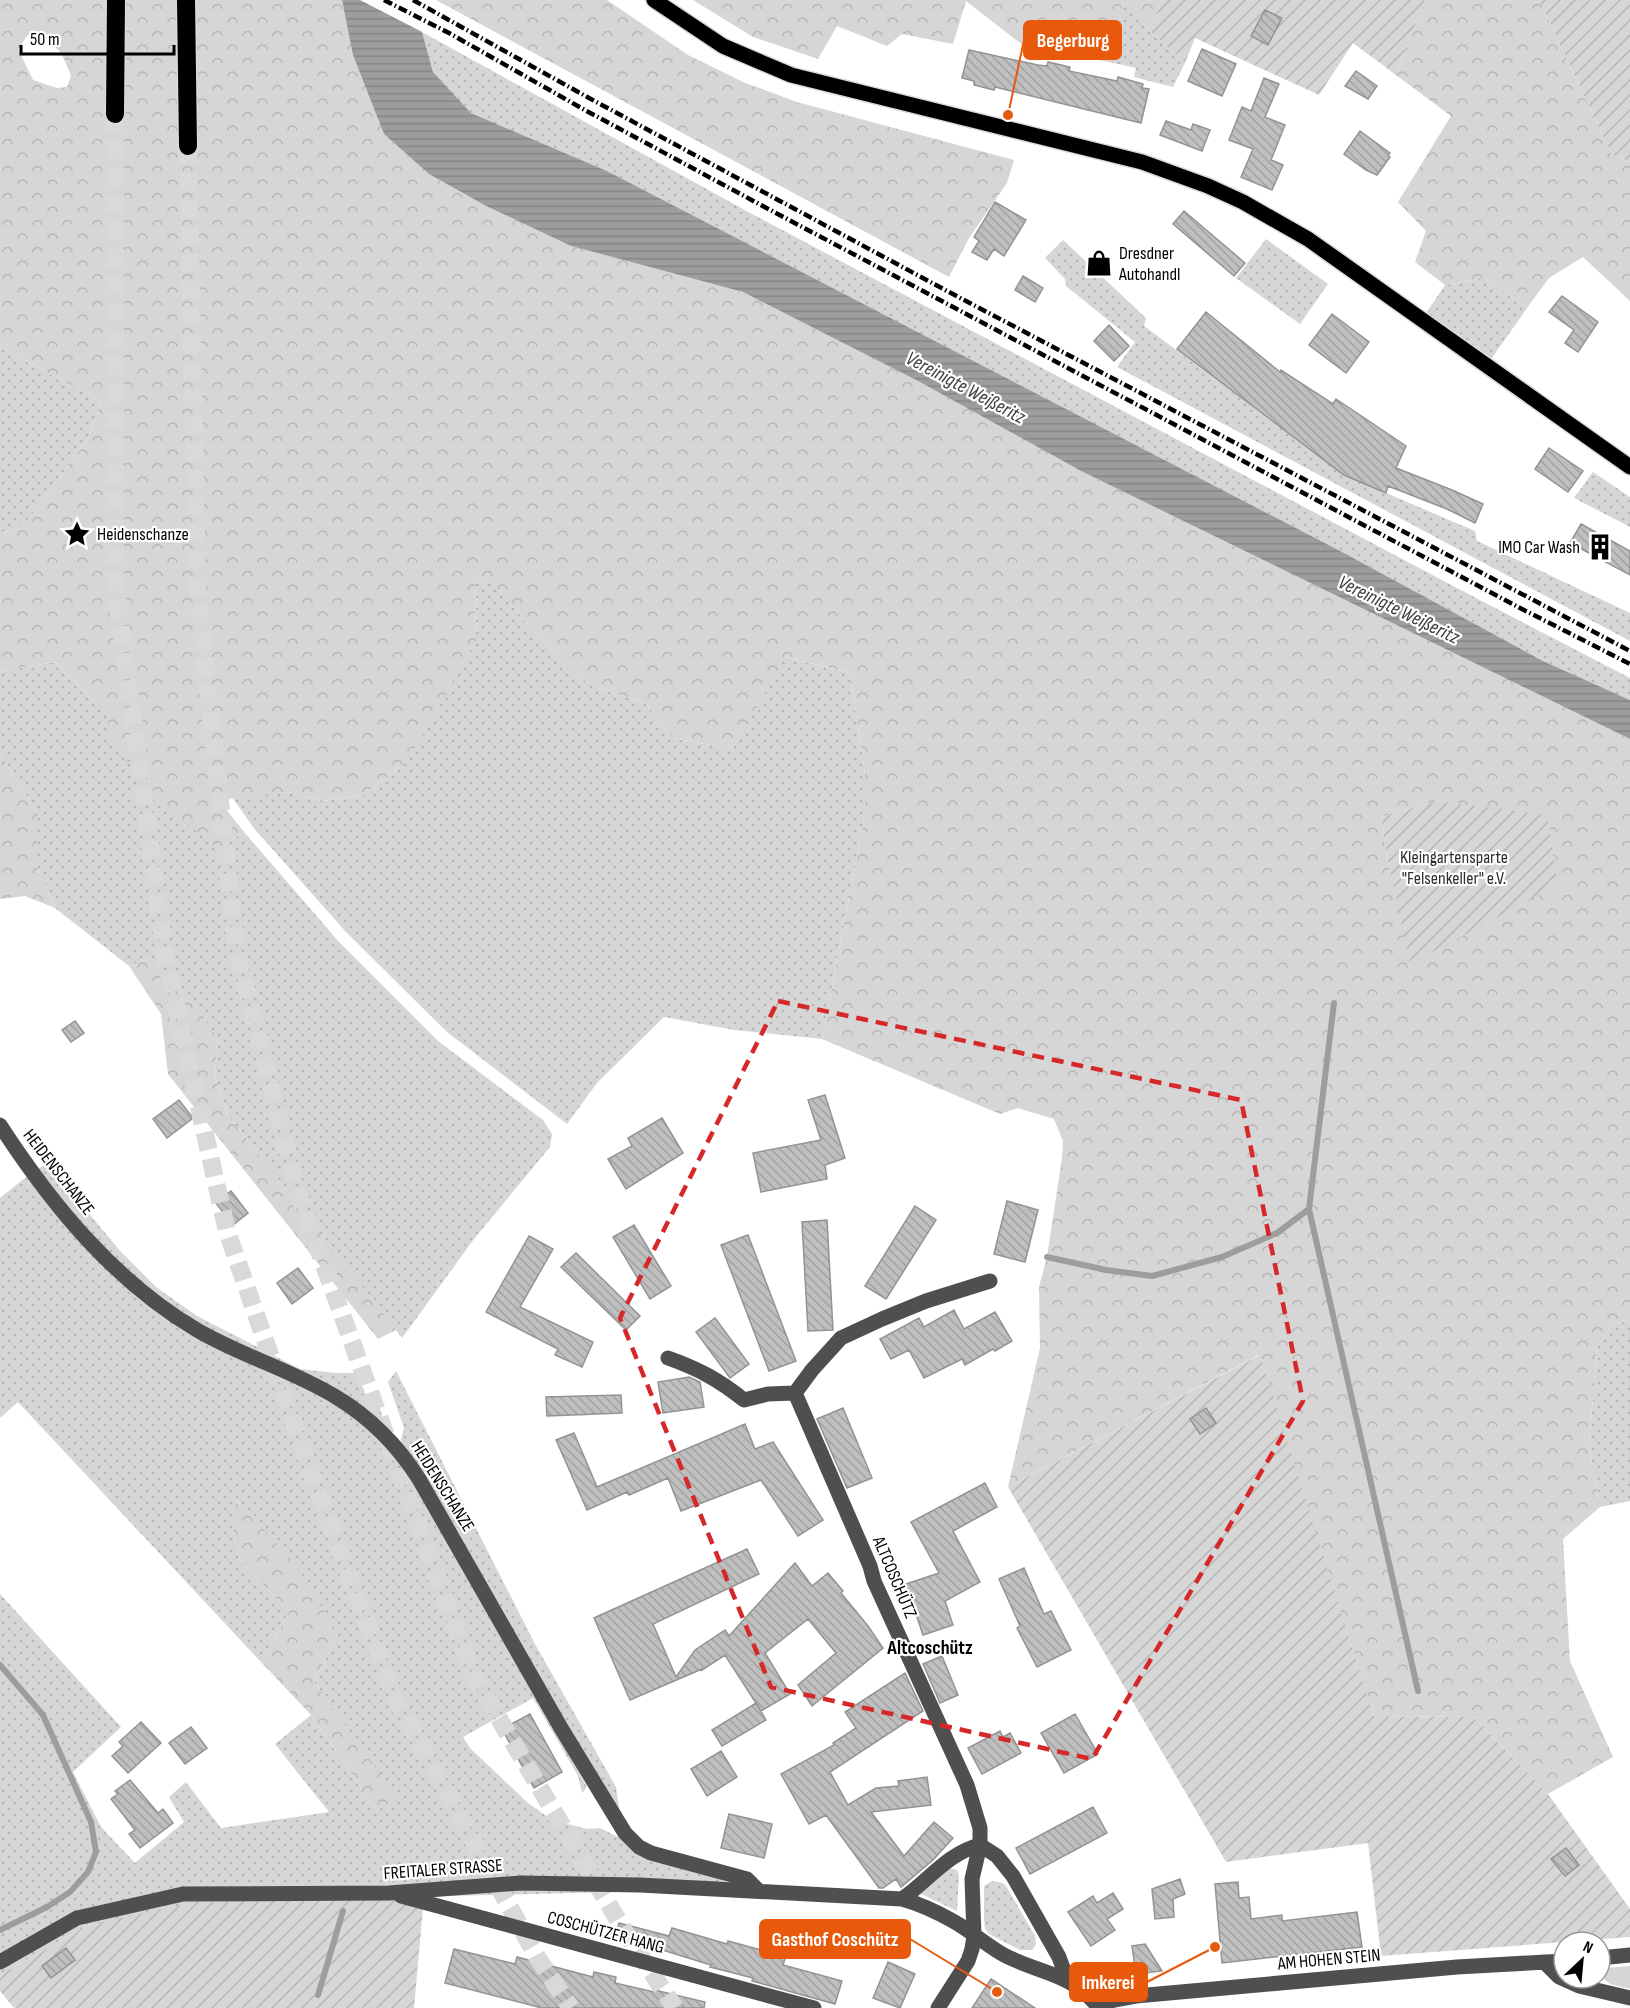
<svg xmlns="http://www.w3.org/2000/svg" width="1630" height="2008" font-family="'Sofia Sans Condensed',sans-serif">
  <defs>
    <pattern id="grass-dots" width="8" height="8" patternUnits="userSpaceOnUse" patternTransform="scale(1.5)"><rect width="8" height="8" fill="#d6d6d6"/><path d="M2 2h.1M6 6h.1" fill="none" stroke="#b6b6b6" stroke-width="1.8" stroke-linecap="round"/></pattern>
    <pattern id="forest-crowns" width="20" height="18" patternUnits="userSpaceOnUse" patternTransform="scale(1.5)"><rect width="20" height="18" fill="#d6d6d6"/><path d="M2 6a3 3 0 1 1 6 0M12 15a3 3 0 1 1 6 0" fill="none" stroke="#b6b6b6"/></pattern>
    <pattern id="garden-furrows" width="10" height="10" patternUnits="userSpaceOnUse" patternTransform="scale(1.5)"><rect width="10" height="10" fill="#d6d6d6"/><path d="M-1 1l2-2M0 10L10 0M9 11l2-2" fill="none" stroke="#b6b6b6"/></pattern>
    <pattern id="water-rules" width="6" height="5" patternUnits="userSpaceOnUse" patternTransform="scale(1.5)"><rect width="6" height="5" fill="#9d9d9d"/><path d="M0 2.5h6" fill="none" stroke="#858585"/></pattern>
    <pattern id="building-back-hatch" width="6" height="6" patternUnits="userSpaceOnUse" patternTransform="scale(1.5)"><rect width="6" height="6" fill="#bfbfbf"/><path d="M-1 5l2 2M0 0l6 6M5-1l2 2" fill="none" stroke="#a2a2a2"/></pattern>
  </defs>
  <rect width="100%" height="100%" fill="#fff"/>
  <path fill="url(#grass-dots)" d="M1123,1L1151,32L1185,63L1173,87L1134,77L1136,68L1113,63Z
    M422,32L752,214L1455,587L1630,678V700L1543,661L1346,554L607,171L471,113L433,72Z
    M1266,239L1328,284L1300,324L1236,278Z
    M1063,240L1146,318L1144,326L1344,475L1475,531L1477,541L1630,613V641L1117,367L1135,342L1066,286L1065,279L1045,258Z
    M1484,278L1527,308L1487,365L1422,319L1445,285Z
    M0,347L102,402L88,439L27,521L10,531L0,532Z
    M1593,472L1630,497V527L1574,498Z
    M475,578L492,583L571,673L598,688L645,703L673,738L732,749L785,657L850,673L865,773V814L822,1039L734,1030L664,1017L597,1083L567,1124L447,1032L346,932L253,827L232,797L289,792L322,801L364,795L399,768L476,641Z
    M55,662L108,715L218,849L244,832L339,942L438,1041L543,1120L552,1134L550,1147L474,1239L402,1338L227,1114L215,1076L218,1040L151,958L129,966L55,908L37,866V812L0,753V671Z
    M47,1163L121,1252L156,1287L197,1316L300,1369L336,1373H373L361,1382L368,1401L379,1404L384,1423L382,1424C290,1374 193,1330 115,1259C86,1233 62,1200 38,1169Z
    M26,1177L61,1220L112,1272L333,1402L369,1428L411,1476L587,1787L582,1793L578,1776L533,1698L463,1737L471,1749L528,1803L552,1820L587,1829L600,1828L624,1840L727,1882L648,1891L265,1901L89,1925L0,1975V1594L121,1727L73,1772L101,1827L135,1863L184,1822L169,1797L186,1782L221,1828L329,1812L275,1744L311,1715L377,1811L396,1797L314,1682L338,1634L237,1500L233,1531L240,1560L289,1612L261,1662L18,1402L0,1418V1198Z
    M1630,1321V1501L1600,1507L1589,1446L1597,1347L1612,1324Z
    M396,1371L535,1644L616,1787L621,1820L400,1443L404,1428L388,1382Z
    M950,1868L957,1870L959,1875L957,1911L921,1894Z
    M992,1881L1003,1883L1006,1886L1035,1936L1036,1944L1032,1950H1020L989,1934L985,1929L984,1920V1886Z"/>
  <path fill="url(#forest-crowns)" fill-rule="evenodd" d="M0,0H342L345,15L384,134L429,174L486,206L571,246L743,292L918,381L1081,471L1630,739V1321L1612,1324L1597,1347L1589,1446L1600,1507L1563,1539L1570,1661L1613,1757L1548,1794L1474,1717L1374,1716L1259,1355L1008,1487L1040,1348L1039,1287L1047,1257L1062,1158L1063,1141L1054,1119L1018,1108L1000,1114L822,1039L865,814V773L850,673L786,657L732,749L673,738L645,703L598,688L571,673L492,583L475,578L476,641L421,740L399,768L364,795L322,801L289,792L227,799L221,803L244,832L218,849L168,808L109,740L108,715L55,662L0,671V532L10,531L27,521L88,439L102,402L0,347ZM35,31C58,47 61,49 71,76L67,87L57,88L33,80L18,49L27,36ZM1437,801L1411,964L1386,852L1381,817Z
    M436,0H607L688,55L743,82L797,102L1014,160L1007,183L969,238L949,277Z
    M693,0H1161L1151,32L1123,2L1113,63L1020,43L966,1L953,44L902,34L887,46L837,26L818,59L753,37Z
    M1425,0H1539L1612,155L1630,162V301L1583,257L1549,278L1527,308L1484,278L1445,285L1415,262L1426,231L1398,202L1451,116L1396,75Z
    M0,753L37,812V866L55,908L25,896L0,899Z
    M151,958L196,1005L218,1040L215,1076L227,1114L396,1330L378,1339L168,1074L161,1014L129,966Z
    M236,1500L295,1563L338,1634L314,1682L397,1797L377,1811L311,1715L261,1662L289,1612L240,1560L233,1531Z"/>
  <path fill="#d6d6d6" d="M1630,1966V1989L1610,1984L1604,1979L1607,1968Z"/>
  <path fill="url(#garden-furrows)" d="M1161,0H1425L1396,75L1353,43L1319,95L1195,38L1185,63L1151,32Z
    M1539,0H1630V162L1612,155Z
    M1437,801L1547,815L1558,885L1410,964L1386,852L1381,817Z
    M1260,1355L1374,1716L1474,1717L1548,1794L1630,1909V1937L1381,1956L1368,1843L1226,1862L1008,1487Z
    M424,1897L414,2008H14L0,1991V1975L89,1925L197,1902Z"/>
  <path fill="url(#water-rules)" d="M342,0H427L422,32L433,72L471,113L607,171L1346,554L1543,661L1630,700V739L1081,471L918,381L743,292L571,246L486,206L429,174L384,134L353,55Z"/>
  <path fill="#fff" d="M360,0H430L426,34Z"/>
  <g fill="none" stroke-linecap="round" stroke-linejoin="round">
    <path stroke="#9d9d9d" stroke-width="6" d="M1334,1003L1309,1209L1418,1691
      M1047,1257L1106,1270L1152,1276L1222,1257L1277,1233L1309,1209
      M0,1665L43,1715L91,1822L96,1852L88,1872L70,1892L47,1907L0,1930
      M318,1995L343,1911"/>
  </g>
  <path fill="url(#building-back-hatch)" stroke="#939393" stroke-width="1.5" d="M1265,10L1282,18L1268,45L1251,36Z
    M1202,49L1236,64L1222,96L1188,81Z
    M969,50L1038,65L1047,66L1048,62L1070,67L1069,71L1117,81L1118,77L1143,84L1142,88L1149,89L1141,123L995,87L994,90L974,85V81L962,78Z
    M1356,71L1377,86L1368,99L1345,86Z
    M1264,78L1279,84L1265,117L1285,125L1271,160L1283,165L1272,190L1241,177L1253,149L1229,140L1242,107L1251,111Z
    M1166,121L1191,130L1193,124L1210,130L1202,151L1160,135Z
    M1360,131L1390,153L1388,155L1390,157L1377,175L1366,170L1344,154Z
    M995,202L1026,220L1004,256L994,249L987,260L972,252L979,241L974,237Z
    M1184,211L1245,263L1234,276L1173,224Z
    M1023,276L1043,288L1035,302L1015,290Z
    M1562,296L1598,322L1578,352L1565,343L1574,330L1549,312Z
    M1206,312L1280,372L1281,370L1333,404L1336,399L1406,446L1396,468L1452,490L1483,504L1475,523L1447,509L1388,486L1386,493L1344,475L1177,349Z
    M1332,314L1369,342L1346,373L1309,345Z
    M1109,325L1129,346L1114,361L1094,341Z
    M1549,448L1583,471L1568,492L1535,469Z
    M1581,524L1630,551V575L1570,543Z
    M75,1021L84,1033L71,1042L62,1030Z
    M825,1095L845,1158L825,1165L827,1179L761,1192L753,1153L821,1140L808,1100Z
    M179,1100L193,1118L167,1138L153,1119Z
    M662,1118L683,1153L626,1189L608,1159L632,1146L628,1138Z
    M231,1191L248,1213L233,1225L215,1202Z
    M1007,1201L1038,1210L1025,1262L994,1254Z
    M915,1206L936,1220L886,1299L865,1286Z
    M827,1220L833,1330L808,1331L802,1222Z
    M634,1225L671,1286L650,1299L613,1237Z
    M748,1235L796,1361L769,1371L721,1245Z
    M529,1236L553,1249L520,1307L593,1342L582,1367L555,1355L558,1349L486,1312Z
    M576,1253L640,1316L626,1330L561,1267Z
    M298,1268L313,1288L292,1304L277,1283Z
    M954,1310L964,1329L995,1312L1012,1341L995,1351L993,1349L965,1365L962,1359L924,1378L909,1350L891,1359L880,1339L919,1318L924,1327Z
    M715,1318L749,1364L730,1378L696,1332Z
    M689,1377L700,1382L704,1407L663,1413L658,1382Z
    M621,1395L622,1413L547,1416L546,1397Z
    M843,1408L872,1478L847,1488L817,1419Z
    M1206,1408L1216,1423L1200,1434L1190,1419Z
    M745,1424L755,1449L773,1442L823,1520L798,1536L761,1480L681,1511L668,1478L629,1495L627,1492L587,1510L556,1440L574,1433L597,1487Z
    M985,1483L997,1507L953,1531L980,1582L945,1601L953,1625L923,1635L906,1584L939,1573L911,1522Z
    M747,1549L759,1574L653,1624L676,1677L695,1650L725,1630L729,1636L795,1563L812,1586L828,1573L843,1591L841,1593L868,1626L883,1648L812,1706L798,1685L836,1653L808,1619L765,1653L790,1694L761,1711L725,1655L702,1670V1669L630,1700L594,1618Z
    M1024,1568L1044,1614L1051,1611L1071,1650L1037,1667L1017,1628L1020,1626L999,1579Z
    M942,1656L958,1695L940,1703L923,1664Z
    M905,1673L923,1711L830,1772L848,1805L876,1788L899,1786L898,1781L927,1777L931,1805L871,1812L904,1856L934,1822L953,1838L933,1860L901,1887L896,1879L883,1888H879L826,1815L809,1824L781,1774L834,1745L833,1743L856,1728L845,1712Z
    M756,1703L766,1720L722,1746L712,1730Z
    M530,1714L562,1772L534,1788L502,1729Z
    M1075,1714L1098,1754L1064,1773L1041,1733Z
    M141,1722L161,1743L128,1773L112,1756L123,1746L119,1742Z
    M191,1727L207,1748L185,1764L169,1743Z
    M1000,1731L1003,1737L1010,1733L1021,1753L982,1774L968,1748Z
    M721,1751L737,1777L707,1796L691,1769Z
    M130,1780L158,1813L163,1809L173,1823L140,1848L129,1834L135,1830L111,1799L118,1794L115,1791Z
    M1093,1807L1107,1833L1030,1874L1016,1848Z
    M729,1814L772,1824L764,1858L721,1848Z
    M1566,1848L1579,1865L1565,1876L1551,1859Z
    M1180,1879L1185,1894L1173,1899L1174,1917L1155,1919L1152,1889Z
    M1238,1882L1239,1898L1249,1897L1251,1919L1282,1915V1921L1357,1912L1362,1947L1222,1963L1215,1884Z
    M1113,1893L1123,1909L1107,1919L1115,1930L1091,1946L1068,1912L1093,1896L1097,1903Z
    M619,1923L669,1936L672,1928L727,1944L728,1941L761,1950L767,1951L769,1940L789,1946L783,1965L842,1981L835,2004L752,1981L753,1978L710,1967L711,1965L656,1948L614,1940Z
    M1145,1944L1162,1971L1136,1974L1132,1946Z
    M66,1948L75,1960L51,1978L42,1966Z
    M454,1949L515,1964L517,1957L593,1977L594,1972L616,1977L615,1983L654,1992L655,1990L705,2002L704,2008H542L445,1983Z
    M888,1962L915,1974L900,2008L873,1998Z
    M991,1979L1035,2008H972Z"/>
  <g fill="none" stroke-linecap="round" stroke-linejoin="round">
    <path stroke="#d9d9d9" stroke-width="18" stroke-dasharray="18 9" stroke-linecap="butt" d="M115,114V585L166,962L227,1231L310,1470L395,1698L537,1957L571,2008
      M188,146L197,588L236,949L299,1196L472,1673L625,1932L675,2008"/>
    <g stroke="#dbdbdb" stroke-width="18">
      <path id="major" d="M654,0L723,46L791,75L1142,162L1208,186L1243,202L1308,239L1630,467"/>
    </g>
    <g stroke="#dbdbdb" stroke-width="21">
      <path id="highway" d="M186,0L188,146
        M115,114L116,0"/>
    </g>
    <path stroke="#4f4f4f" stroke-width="15" d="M0,1125C52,1205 114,1281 197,1330C241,1356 292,1370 336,1397C371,1418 398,1446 419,1479L561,1728L625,1833L639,1847L651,1853L747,1879L759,1891
      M668,1358C699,1369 719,1380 744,1400L768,1394L795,1393
      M795,1393L870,1566L874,1581L967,1785L980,1828V1845L972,1879L974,1936L972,1949L968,1961L938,2008
      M795,1393L812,1370L841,1338L882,1319L926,1301L990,1281
      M401,1896L814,2008
      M902,1899C929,1880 948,1853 980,1845L997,1856L1013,1876L1059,1957L1067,1979
      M1600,1958L1630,1955
      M0,1962L77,1918L183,1894L389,1893L521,1883L640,1885L902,1899C920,1904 937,1912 953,1921C971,1931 986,1945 1004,1955C1040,1974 1071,1972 1099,2008
      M1544,1962L1559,1977L1579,1986L1630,1998
      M1098,2007L1114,2000L1136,1996L1457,1967L1564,1961"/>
    <use href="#major" stroke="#000" stroke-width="15"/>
    <use href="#highway" stroke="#000" stroke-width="18"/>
    <path stroke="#000" stroke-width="4.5" stroke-dasharray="9 3 1.5 3" stroke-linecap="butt" d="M384,0L449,33L583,109L759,204L1520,608L1630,664
      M413,0L589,98L947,291L1630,651"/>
  </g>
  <path fill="none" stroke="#d62828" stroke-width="4.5" stroke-dasharray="12 8" stroke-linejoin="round" d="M778,1001L1241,1100L1303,1401L1092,1759L771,1687L620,1318Z"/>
  <defs>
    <g id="shop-bare" transform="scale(2.07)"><path d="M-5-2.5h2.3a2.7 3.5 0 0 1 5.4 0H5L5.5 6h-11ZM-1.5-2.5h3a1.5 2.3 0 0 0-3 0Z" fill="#000" stroke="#fff" stroke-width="2.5" paint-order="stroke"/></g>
    <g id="sight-bare" transform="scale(2.07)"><path d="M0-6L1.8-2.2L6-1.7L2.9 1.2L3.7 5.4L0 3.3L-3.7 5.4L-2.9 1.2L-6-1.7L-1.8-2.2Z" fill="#000" stroke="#fff" stroke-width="2.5" paint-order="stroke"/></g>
    <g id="building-bare" transform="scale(2.07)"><path d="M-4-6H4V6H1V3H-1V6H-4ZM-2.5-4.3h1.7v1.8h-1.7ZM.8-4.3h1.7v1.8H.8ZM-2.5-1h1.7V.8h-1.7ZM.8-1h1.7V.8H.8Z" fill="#000" stroke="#fff" stroke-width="2.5" paint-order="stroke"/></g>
  </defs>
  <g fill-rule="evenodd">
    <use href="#shop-bare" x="1099" y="263"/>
    <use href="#sight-bare" x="77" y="534"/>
    <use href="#building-bare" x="1600" y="547"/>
  </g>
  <g text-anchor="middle" stroke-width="4.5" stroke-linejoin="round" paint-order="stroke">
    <g font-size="18" fill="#000" stroke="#fff" text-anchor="start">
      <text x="1119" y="259">Dresdner<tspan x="1119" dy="21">Autohandl</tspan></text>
      <text x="97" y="540">Heidenschanze</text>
      <text x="1580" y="553" text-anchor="end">IMO Car Wash</text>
    </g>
    <g font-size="18" fill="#2d2d2d" stroke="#fff">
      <text x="1454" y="863">Kleingartensparte<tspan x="1454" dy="21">"Felsenkeller" e.V.</tspan></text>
    </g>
    <g font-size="18" fill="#000" stroke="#fff">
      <text transform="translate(59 1172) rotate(52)" y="6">HEIDENSCHANZE</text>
      <text transform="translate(443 1486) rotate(58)" y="6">HEIDENSCHANZE</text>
      <text transform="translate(895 1577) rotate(67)" y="6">ALTCOSCHÜTZ</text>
      <text transform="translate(443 1869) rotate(-4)" y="6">FREITALER STRASSE</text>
      <text transform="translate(606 1932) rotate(15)" y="6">COSCHÜTZER HANG</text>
      <text transform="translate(1329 1959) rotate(-5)" y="6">AM HOHEN STEIN</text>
    </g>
    <g font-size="20" font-style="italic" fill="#3e3e3e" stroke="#fff">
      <text transform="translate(966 387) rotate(28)" y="7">Vereinigte Weißeritz</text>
      <text transform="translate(1399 609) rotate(26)" y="7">Vereinigte Weißeritz</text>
    </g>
    <g font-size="20" font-weight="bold" fill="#000" stroke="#fff">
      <text x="930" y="1654">Altcoschütz</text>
    </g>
  </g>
  <path fill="none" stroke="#e8590c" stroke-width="2" d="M1008 115L1024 40M997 1992L910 1939M1215 1947L1147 1982"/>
  <g fill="#e8590c" stroke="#fff" stroke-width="2">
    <circle cx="1008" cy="115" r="6"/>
    <circle cx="997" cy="1992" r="6"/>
    <circle cx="1215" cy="1947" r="6"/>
  </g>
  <g fill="#e8590c" stroke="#e8590c" stroke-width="2">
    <rect x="1024" y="21" width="97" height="38" rx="6"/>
    <rect x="760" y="1920" width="150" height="38" rx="6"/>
    <rect x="1070" y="1963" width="77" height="38" rx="6"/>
  </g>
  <g font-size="20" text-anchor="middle" font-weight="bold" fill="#fff">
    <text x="1073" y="47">Begerburg</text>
    <text x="835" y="1946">Gasthof Coschütz</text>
    <text x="1108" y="1989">Imkerei</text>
  </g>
  <g transform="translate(1582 1960) rotate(26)"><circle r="28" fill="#ffffff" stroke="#999999" stroke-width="1.5"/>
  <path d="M0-4.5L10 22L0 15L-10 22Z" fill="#000000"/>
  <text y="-9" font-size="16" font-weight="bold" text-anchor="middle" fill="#000000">N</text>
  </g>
  <path d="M21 45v9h153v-9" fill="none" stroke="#000000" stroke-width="3"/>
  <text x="30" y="45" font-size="18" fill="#000000" stroke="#ffffff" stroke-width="4.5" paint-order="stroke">50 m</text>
</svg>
